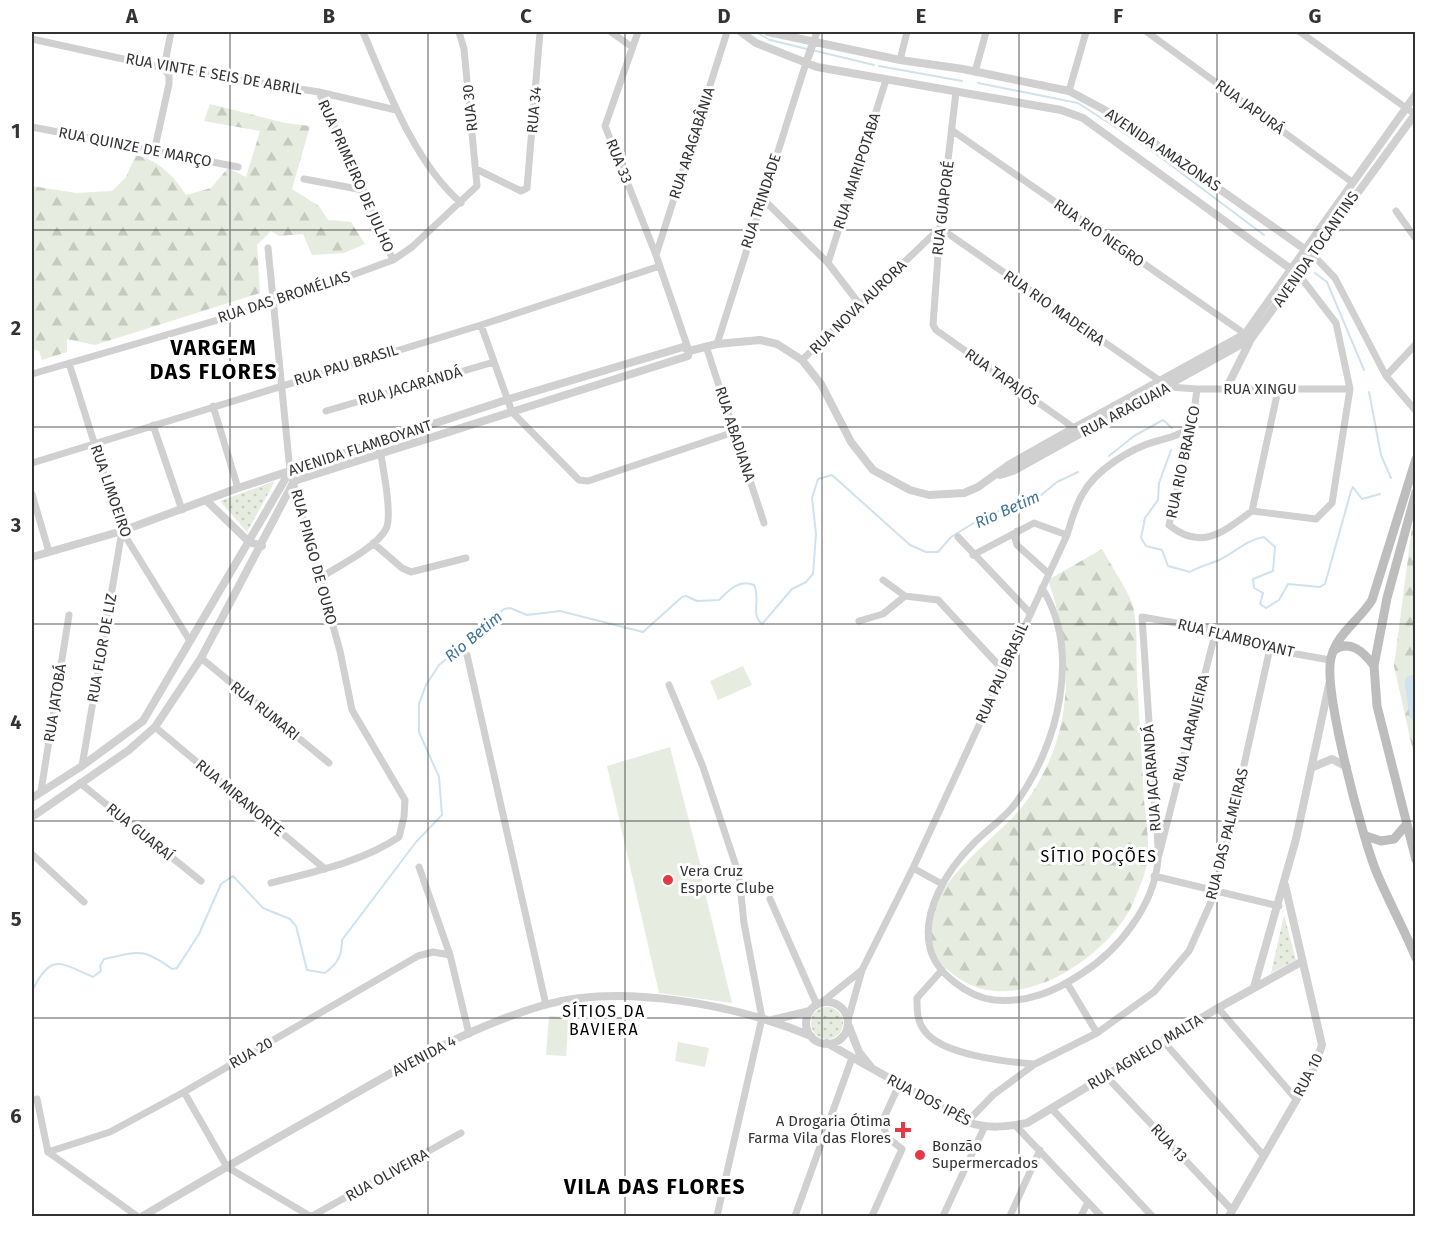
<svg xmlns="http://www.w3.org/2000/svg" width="1447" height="1248" font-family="'Fira Sans',sans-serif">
  <defs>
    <pattern id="grass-dots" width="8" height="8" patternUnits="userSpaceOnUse" patternTransform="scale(1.5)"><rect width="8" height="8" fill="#e6ecdf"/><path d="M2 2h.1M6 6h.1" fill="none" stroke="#c6cbc0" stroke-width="1.8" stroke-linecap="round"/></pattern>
    <pattern id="forest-firs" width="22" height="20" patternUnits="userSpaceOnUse" patternTransform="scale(1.5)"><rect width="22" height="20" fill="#e6ecdf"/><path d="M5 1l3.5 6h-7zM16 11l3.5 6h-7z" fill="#c6cbc0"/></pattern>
  </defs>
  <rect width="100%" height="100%" fill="#fff"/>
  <path fill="url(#grass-dots)" d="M275,481L247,532L220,501Z
    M1284,915L1296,960L1271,973Z
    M811 1023a16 16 0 1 1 32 0a16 16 0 1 1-32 0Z"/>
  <path fill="url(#forest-firs)" d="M210,104L285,123L310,126L292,189L319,206L328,220L351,222L365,244L344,253L312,255L303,234L279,236L271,231L257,245L260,293L95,345L67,339V352L42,360L39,351L32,349V186L76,193L112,191L126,177L136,155C159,161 174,176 186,195L211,188L228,168L246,177L260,131L204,121Z
    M1415,519V760L1394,666L1412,527Z
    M1102,549C1111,566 1125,585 1132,603C1138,621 1136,656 1137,676C1139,717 1142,759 1144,800C1146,818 1149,838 1148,857C1147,871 1139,888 1134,901C1110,957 1017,1018 960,979C951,973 939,964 934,954C909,894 991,845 1022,807C1030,797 1038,784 1044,772C1075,712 1070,642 1048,580Z"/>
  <path fill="#e6ecdf" d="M743,666L752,685L718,700L710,681Z
    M670,747L703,875L701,876L732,1003L659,993L607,766Z
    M549,1016L569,1017L566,1056L546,1055Z
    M678,1042L709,1048L705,1067L675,1061Z"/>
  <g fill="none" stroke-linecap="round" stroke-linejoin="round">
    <path stroke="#cfe2ee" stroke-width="2" d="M756,32L770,40L807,49
      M812,50L874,65
      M879,66L962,81
      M978,83L1078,103L1152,151L1264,235
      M1315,273L1327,282L1364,370
      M1369,392L1381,455L1391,478
      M1171,450L1159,483L1158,500L1145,518L1141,538L1146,546L1162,550L1168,566L1190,572C1200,566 1211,564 1221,559C1237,551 1246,540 1264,537L1275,547L1273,571L1253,579L1254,588L1263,593L1260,604L1266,608L1279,600L1288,584L1320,587L1325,584L1351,491L1353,487L1362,499L1380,494
      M1109,456L1134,436L1163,420L1172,428
      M32,991C51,953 59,962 93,977L101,971L100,966L104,959C139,951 143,948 172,969L177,968L199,934L221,884L233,876L263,908L290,919L296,926L307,970L325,973C338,963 342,956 342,940L416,842L442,815L439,777L419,732V704L426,685L439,665L504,609L510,608L527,615L560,611L643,632L682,597L686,596L697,601L719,600C729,590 739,579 754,585C761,599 750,614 762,624L792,589L806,582L813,574L816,534L812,498L818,479L832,475L910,545L926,552H938L951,537L985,516L1040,496L1057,482L1078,472"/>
    <path stroke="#cfe2ee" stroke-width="14" d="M1416,681L1412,682L1416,714"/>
    <path stroke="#d0d0d0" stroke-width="7" d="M363,32C387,88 414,162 461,203
      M611,32L632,47
      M638,32L605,126L656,255L689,351
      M1147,32L1352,182
      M1300,32L1416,115
      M32,39L164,68L319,92L396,110
      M813,43L817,32
      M900,60L907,32
      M975,72L986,32
      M1069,91L1086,32
      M319,92L393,260
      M956,92L940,228L933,325L936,330L1074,428
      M32,127L238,167
      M953,131L1245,334
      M154,152L169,84V76L164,68L171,32
      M476,169L521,191L527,188L540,32
      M304,179L363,190
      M762,198L828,263L861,306
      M1396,211L1416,239
      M268,248L290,471L340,651L352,710L405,800L404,817L399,837C362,862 313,872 271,883
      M656,255L727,32
      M1313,255L1335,278L1386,376L1416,411
      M828,263L886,80
      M481,325L512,412L579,480L588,481L734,432
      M717,344L806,63
      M706,346L764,523
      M802,360L940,228L1169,387L1197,389H1350
      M69,363L122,531L190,641
      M32,374L273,304L393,260L412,247L477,186L464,49L459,32
      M1386,376L1416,344
      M1197,389L1192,427L1169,525C1202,552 1224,531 1252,511L1316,519L1332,503L1350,389L1336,323L1299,275
      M213,406L238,488
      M326,411L494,362
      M153,425L182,510
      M32,463L481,325L660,266
      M32,494L49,552
      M1252,511L1278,390
      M1017,531L1015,538L1017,545L1048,573
      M958,537L1029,612
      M373,543L402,568L411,572L466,558
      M973,555L1034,523L1067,535
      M318,579C337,567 376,548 386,529C393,516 382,459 378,442
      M883,580L905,596
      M1042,588C1082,652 1058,747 1015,804C1004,819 986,830 973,844C948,869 921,911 930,948C936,973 968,997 994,1000C1027,1003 1054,992 1081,974C1118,951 1154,906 1158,860C1159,835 1154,808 1153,782C1149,727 1146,672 1142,617L1216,630L1274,650L1330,660
      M859,621L883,614L905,596L938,600L1003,670
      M467,655L546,1005
      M201,658L329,763
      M669,685L703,767L739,875L744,923L762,1018L717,1216
      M155,727L325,869
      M82,766L122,531
      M80,783L201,881
      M41,791L69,615
      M32,854L84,902
      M1159,855L1216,630
      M419,867L450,955L469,1034
      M913,868L942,884
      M1154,876L1279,906
      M770,899L817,1005
      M942,970L917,998C917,1009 917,1021 924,1030C940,1055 1008,1062 1035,1064
      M1067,983L1097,1033
      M821,1003L862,970
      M1218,1008L1296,1099
      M848,1020L862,970L913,868L1067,535C1071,522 1075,507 1082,495C1095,470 1131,448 1157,441C1171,437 1180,435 1192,427
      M1164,1042L1264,1156
      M1106,1076L1232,1210
      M184,1092L227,1167L310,1216
      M37,1099L48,1152
      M1052,1109L1152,1216
      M967,1122L993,1095L1035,1064L1097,1033L1154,992L1189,951L1216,891L1270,648
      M1015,1125L1101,1216
      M48,1152L110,1132L184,1092L418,956L433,952L450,955
      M48,1152L137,1216
      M312,1216L461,1133
      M795,1216L852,1058
      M872,1216L902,1149L887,1137L882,1122L899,1085
      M943,1216L984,1128
      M1010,1216L1040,1150
      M1081,1216L1088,1202"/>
    <path stroke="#d0d0d0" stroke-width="8" d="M741,32L756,43L817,67L1061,110L1083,118L1299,275
      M768,32L900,60L963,69L1069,91L1116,116L1313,255
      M806,63L813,43
      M689,351L717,344L760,340L777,344L802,360L821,384L851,442L873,470L910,490L929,495L964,493L978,487L1010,464L1074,428L1245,334L1416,94
      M1226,389L1251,339L1416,113
      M1000,475L1013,471L1249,340
      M207,501L249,542L262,546
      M32,557L122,531L238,488L506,400L683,347L689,351L688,356L294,481L201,658L155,727L129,750L32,817
      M1313,767L1332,759L1347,767
      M32,798L82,766L143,721L290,471
      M1254,987L1296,839L1329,685
      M806 1023a21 21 0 1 1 42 0a21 21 0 1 1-42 0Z
      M772,1020L810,1011
      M848,1024L859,1052L871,1067
      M827,1043L967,1122C988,1129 1006,1127 1027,1123L1218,1008L1301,962
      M143,1216C205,1179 268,1143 332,1107C401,1067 466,1028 544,1005C623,983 737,1005 811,1036
      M1229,1216L1312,1073L1322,1045L1285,885"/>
    <path stroke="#bdbdbd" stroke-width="9" d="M1416,459L1372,600C1359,621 1337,633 1331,658C1323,691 1362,836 1376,871C1388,900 1404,929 1416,958
      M1416,492L1387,598L1374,666L1377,706L1416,860
      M1333,651C1349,638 1364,652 1374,666
      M1366,836L1381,841L1394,839L1406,825"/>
  </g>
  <path fill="none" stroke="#333" stroke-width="1.5" stroke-opacity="0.55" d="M230,32V1216M428,32V1216M625,32V1216M822,32V1216M1019,32V1216M1217,32V1216M32,230H1416M32,427H1416M32,624H1416M32,821H1416M32,1018H1416"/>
  <g fill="#e63946" stroke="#fff" stroke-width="2">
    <circle cx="668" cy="880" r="6"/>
    <path d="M900 1121h6v6h6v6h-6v6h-6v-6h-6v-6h6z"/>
    <circle cx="920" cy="1155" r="6"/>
  </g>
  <g text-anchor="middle" stroke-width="6" stroke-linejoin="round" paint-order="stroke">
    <g font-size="15" fill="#333" stroke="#fff">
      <text transform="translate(214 74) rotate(10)" y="5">RUA VINTE E SEIS DE ABRIL</text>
      <text transform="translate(1250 107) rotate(36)" y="5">RUA JAPURÁ</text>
      <text transform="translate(470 108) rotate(-96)" y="5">RUA 30</text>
      <text transform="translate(534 110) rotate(-85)" y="5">RUA 34</text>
      <text transform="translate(692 143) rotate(-72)" y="5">RUA ARAGABÂNIA</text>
      <text transform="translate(135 147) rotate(11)" y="5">RUA QUINZE DE MARÇO</text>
      <text transform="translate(1163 150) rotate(34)" y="5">AVENIDA AMAZONAS</text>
      <text transform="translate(619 161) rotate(68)" y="5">RUA 33</text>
      <text transform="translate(857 171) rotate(-72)" y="5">RUA MAIRIPOTABA</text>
      <text transform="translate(356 176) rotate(66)" y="5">RUA PRIMEIRO DE JULHO</text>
      <text transform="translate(761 201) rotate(-72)" y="5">RUA TRINDADE</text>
      <text transform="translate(943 208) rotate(-83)" y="5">RUA GUAPORÉ</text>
      <text transform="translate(1099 233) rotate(35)" y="5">RUA RIO NEGRO</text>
      <text transform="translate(1316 249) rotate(-55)" y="5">AVENIDA TOCANTINS</text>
      <text transform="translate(284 297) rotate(-18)" y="5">RUA DAS BROMÉLIAS</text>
      <text transform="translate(858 307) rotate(-44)" y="5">RUA NOVA AURORA</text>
      <text transform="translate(1054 308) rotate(35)" y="5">RUA RIO MADEIRA</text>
      <text transform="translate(346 365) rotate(-17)" y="5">RUA PAU BRASIL</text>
      <text transform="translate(1002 377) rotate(35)" y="5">RUA TAPAJÓS</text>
      <text transform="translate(410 386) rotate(-16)" y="5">RUA JACARANDÁ</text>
      <text x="1260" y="394">RUA XINGU</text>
      <text transform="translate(1125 410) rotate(-28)" y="5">RUA ARAGUAIA</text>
      <text transform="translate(735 434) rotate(72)" y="5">RUA ABADIANA</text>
      <text transform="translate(360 448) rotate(-18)" y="5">AVENIDA FLAMBOYANT</text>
      <text transform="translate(1183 462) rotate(-78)" y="5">RUA RIO BRANCO</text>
      <text transform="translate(111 491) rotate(71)" y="5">RUA LIMOEIRO</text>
      <text transform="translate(314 557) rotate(75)" y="5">RUA PINGO DE OURO</text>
      <text transform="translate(1236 638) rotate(14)" y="5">RUA FLAMBOYANT</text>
      <text transform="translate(102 648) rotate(-80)" y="5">RUA FLOR DE LIZ</text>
      <text transform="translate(1002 673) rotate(-66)" y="5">RUA PAU BRASIL</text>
      <text transform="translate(55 703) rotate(-81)" y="5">RUA JATOBÁ</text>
      <text transform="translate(265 711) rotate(39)" y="5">RUA RUMARI</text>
      <text transform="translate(1191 728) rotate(-76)" y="5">RUA LARANJEIRA</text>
      <text transform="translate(1152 778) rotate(-94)" y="5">RUA JACARANDÁ</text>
      <text transform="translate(240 798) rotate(40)" y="5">RUA MIRANORTE</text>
      <text transform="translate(140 832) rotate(39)" y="5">RUA GUARAÍ</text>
      <text transform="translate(1227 834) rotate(-76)" y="5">RUA DAS PALMEIRAS</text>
      <text transform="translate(1145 1052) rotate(-31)" y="5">RUA AGNELO MALTA</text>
      <text transform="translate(251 1053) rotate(-30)" y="5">RUA 20</text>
      <text transform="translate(424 1056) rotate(-28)" y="5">AVENIDA 4</text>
      <text transform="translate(1308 1075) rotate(-63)" y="5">RUA 10</text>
      <text transform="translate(929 1100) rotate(28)" y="5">RUA DOS IPÊS</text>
      <text transform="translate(1169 1143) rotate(47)" y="5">RUA 13</text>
      <text transform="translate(387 1175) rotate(-29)" y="5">RUA OLIVEIRA</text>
    </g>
    <g font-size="15" fill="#333" stroke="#fff" text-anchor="start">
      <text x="680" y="876">Vera Cruz<tspan x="680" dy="17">Esporte Clube</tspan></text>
      <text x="891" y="1126" text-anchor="end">A Drogaria Ótima<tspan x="891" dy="17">Farma Vila das Flores</tspan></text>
      <text x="932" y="1151">Bonzão<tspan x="932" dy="17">Supermercados</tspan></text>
    </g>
    <g font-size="16" font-style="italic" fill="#3f7597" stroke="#fff">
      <text transform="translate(1007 509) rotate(-24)" y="6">Rio Betim</text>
      <text transform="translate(473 636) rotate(-40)" y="6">Rio Betim</text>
    </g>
    <g font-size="16" letter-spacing="1.5" fill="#000" stroke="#fff">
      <text x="1099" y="862">SÍTIO POÇÕES</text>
      <text x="604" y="1017">SÍTIOS DA<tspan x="604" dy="18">BAVIERA</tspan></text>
    </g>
    <g font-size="21" font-weight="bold" letter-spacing="1.5" fill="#000" stroke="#fff">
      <text x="214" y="355">VARGEM<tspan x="214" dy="24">DAS FLORES</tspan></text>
      <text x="655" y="1194">VILA DAS FLORES</text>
    </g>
  </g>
  <rect width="1447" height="1248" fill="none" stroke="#ffffff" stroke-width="66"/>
  <rect x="33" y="33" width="1381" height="1182" fill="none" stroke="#333" stroke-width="2"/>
  <g font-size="20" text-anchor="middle" font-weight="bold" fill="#333">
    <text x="132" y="23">A</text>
    <text x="329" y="23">B</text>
    <text x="526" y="23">C</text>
    <text x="724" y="23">D</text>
    <text x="921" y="23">E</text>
    <text x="1118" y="23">F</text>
    <text x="1315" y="23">G</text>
    <text x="16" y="138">1</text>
    <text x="16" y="335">2</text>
    <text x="16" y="532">3</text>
    <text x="16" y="729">4</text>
    <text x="16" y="926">5</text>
    <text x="16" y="1123">6</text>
  </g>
</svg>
